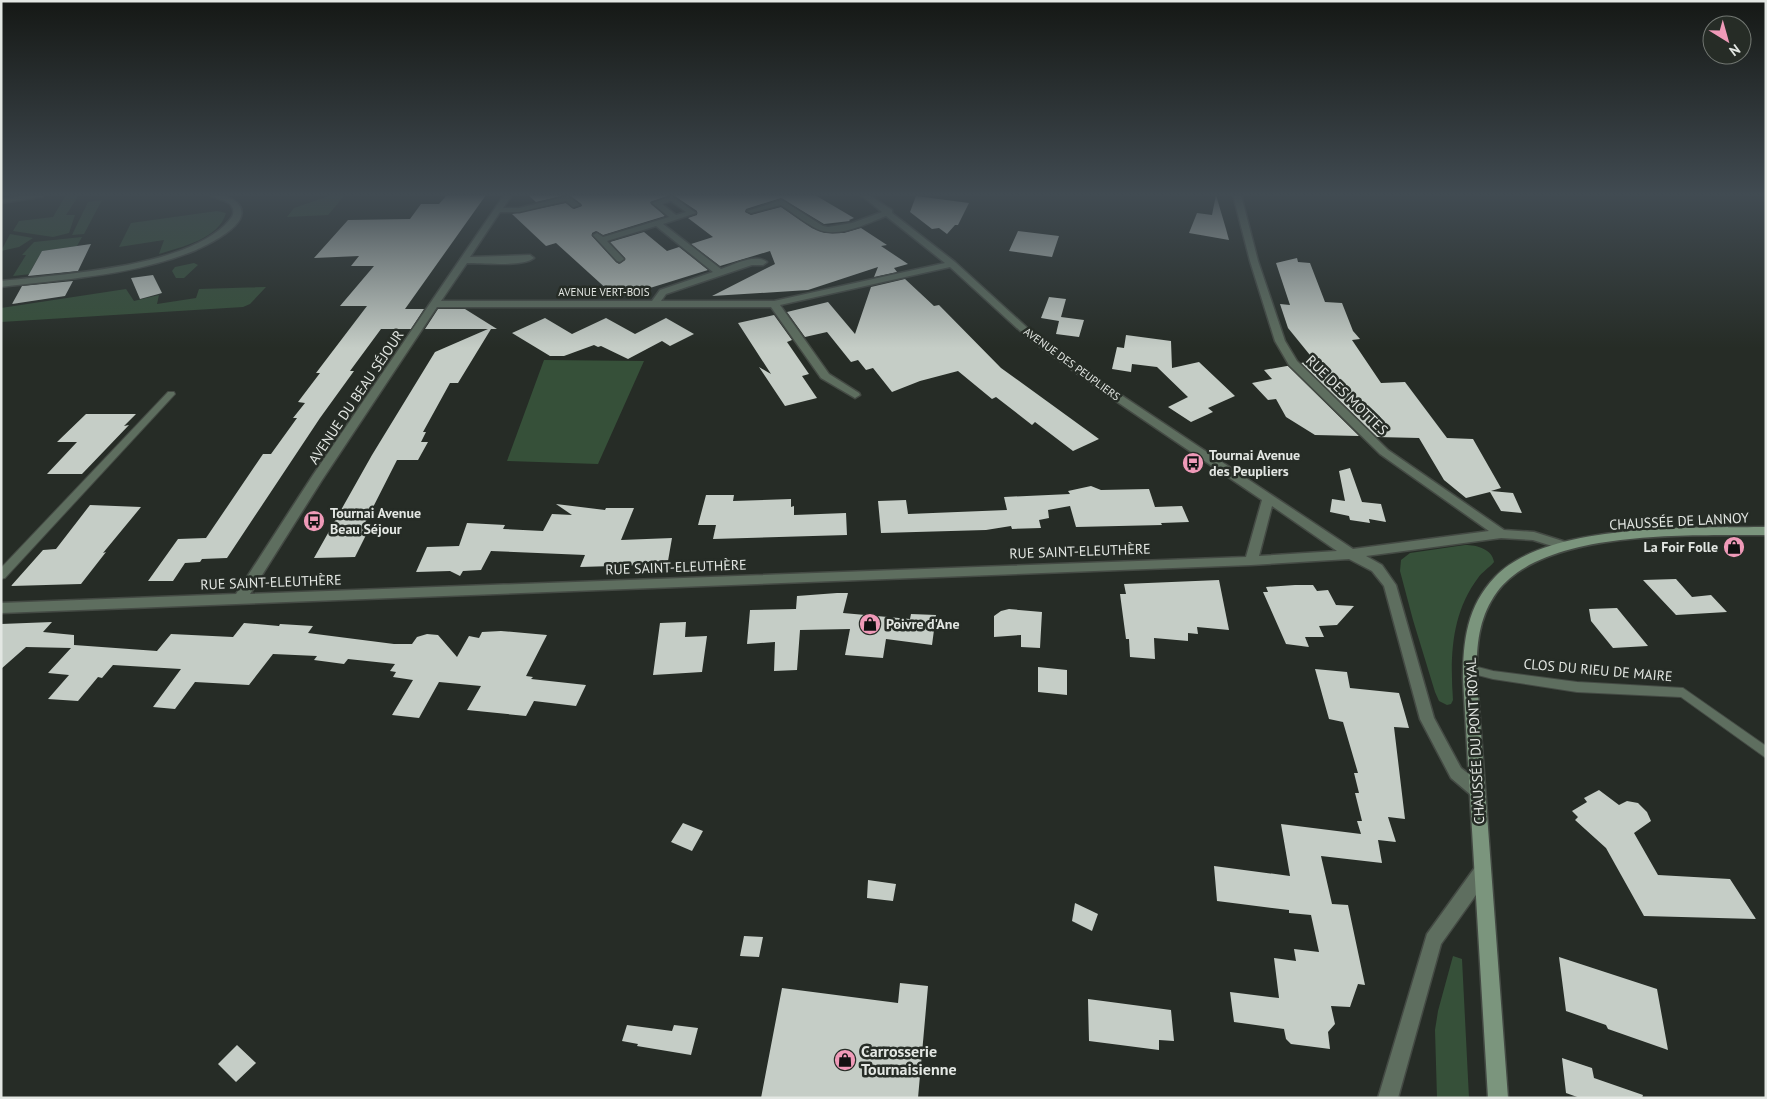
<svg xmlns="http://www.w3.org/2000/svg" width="1767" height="1099" font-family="'PT Sans',sans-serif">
  <rect width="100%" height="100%" fill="#262c26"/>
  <path fill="#365039" d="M66,195H79L66,215H75L69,233L53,237L13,231L19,221L53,217Z
    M332,195H345L328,215L287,217L294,208Z
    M102,200L84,234L72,235L88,202Z
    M217,211L226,213C219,239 181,247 159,254L164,240L119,247L131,223Z
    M10,234L33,238L19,247L1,251Z
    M82,237L77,246L42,251L31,270L58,271L13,276L26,255H22L34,242Z
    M194,263L198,265L184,278H176L172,271L175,267Z
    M266,287L250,304L243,307L1,322V308L126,289L134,301L159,295L157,304L196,298L199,289Z
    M544,360L644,361L598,464L507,461Z
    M1465,545C1477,545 1492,549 1494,562C1489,568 1482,572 1478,578C1451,614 1450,657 1453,700L1451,704L1447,705L1439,701L1435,692L1413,620L1400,571L1401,560L1410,553Z
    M1453,956L1462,959L1469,1098H1437L1435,1030L1438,1011Z"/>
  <path fill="#c5cdc6" d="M447,195H486L405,309H424L411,329H381L350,371H354L320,418L227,558L202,559L200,562L185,563L173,581H148L178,539L206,538L263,454H271L297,418H293L305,403L298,402L320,373H316L367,306H340L374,266H351L359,256L314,258L348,220L410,219L421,204H439Z
    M528,195H566L536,202Z
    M569,195H671L650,202L665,216L603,235L596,231L592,233V236L616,262L619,264L625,260V258L610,242L644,232L667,251L679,247L708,270L637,292H610L556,243L546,246L512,214L566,203L574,209L582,206L581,204Z
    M673,195H815L854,218L849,220L850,221L824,224L781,198L746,209L745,212L751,215L781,207L812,228L825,233H844L861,228L887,245L881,246L908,264L894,268L897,272L874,277L878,267L808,290L712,296L775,264L770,251L720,266L691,244L713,237L688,218L697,215V211Z
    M1216,195L1226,229L1229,240L1189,233L1197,213L1212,215Z
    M916,196L969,203L958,225H955L947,234L939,228L932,229L910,212Z
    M1018,231L1059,236L1052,257L1009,251Z
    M91,244L78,271L28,276L42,251Z
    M1297,258L1298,262L1310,263L1325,302L1342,303L1353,331L1360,339L1352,340L1381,383L1405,382L1447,438L1473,439L1501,488L1491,491L1513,493L1522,513L1501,511L1490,492L1466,498L1444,480L1419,438L1377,437L1301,363L1314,360L1288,328L1280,304L1290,305L1276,263Z
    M153,275L162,293L140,299L131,278Z
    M905,279L934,306L939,305L1001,368L1099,439L1073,451L1035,422L1032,425L996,397L992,399L958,371L920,381L892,392L873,368L866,370L858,360L851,362L827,332L805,337L787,312L828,302L855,334L871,287Z
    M73,281L65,296L12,304L22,286Z
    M1049,297L1066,299L1061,317L1084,320L1079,337L1056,334L1059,321L1041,318Z
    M438,309H465L497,329H491L458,383H450L423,432H426L421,442H428L418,460H397L364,525H371L355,557L314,558L372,455L435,352L488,329H425Z
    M774,315L792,340L787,342L809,374L802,376L817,398L785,406L759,367L771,374L738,323Z
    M545,318L572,334L606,318L635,334L666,318L694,334L670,346L662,341L628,359L601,346L598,347L594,345L564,356H550L512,333Z
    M1126,335L1171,341L1172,368L1199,362L1235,396L1208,408L1213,412L1191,422L1168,407L1188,397L1157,367L1132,364L1131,372L1112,369L1117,347L1124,348Z
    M1287,366H1288L1359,436L1315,435L1286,417L1276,399L1268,400L1252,383L1272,379L1264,370Z
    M86,414H136L124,426L129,425L82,474H47L77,442H57Z
    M1350,468L1362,502L1381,504L1386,522L1369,519L1370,523L1350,520L1349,516L1330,512L1332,499L1345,501L1339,471Z
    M1091,486L1101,490L1149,489L1155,507L1182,506L1189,522L1161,523L1162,525L1076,527L1070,506L1048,510L1049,518L1039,520L1041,528L1012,529L1011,526L986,530L881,533L878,501L906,500L908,514L1007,510L1004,497L1070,494L1068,491Z
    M706,495H734L733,501L791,499V507L794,506V515L846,513L847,535L713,539L716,525H698Z
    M556,504L605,510L606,508H634L621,540L672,538L668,561L645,562V565L580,567L585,555L491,551L481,570L463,571L460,576L450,571L416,572L427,547L459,546L467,523L505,525L503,529L543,531L552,514L572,515Z
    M90,505L141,507L103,553L106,552L81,584L11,586L43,550L56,549Z
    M1676,579L1692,597L1711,595L1727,612L1676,615L1643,580Z
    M1219,580L1229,630L1197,627L1198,634L1188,633V641L1154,638L1155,659L1130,657L1129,639H1126L1120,594H1126L1124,584Z
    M1295,585H1313L1317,591L1328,590L1336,605L1354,606L1337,625L1319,626L1324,637H1305L1309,647L1286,644L1263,592H1268L1266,587Z
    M837,593H848L843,613L910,619L911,614L936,615L932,645L886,639L883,658L845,655L850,629L800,630L797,670L774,671L775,642L747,644L750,610L796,609L797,596Z
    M1617,608L1648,646L1613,648L1591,621L1589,609Z
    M1009,609L1042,612L1040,648L1021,647V635L994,637V616L1001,611Z
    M52,622L43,632L74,635V645L157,651L171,634L233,637L244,623L279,626L280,624L313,626L308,633L394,644H412L417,637L427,634L438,635L457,657L469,636L479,638L482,632L501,631L547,635L526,676L533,677L531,679L586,685L576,706L534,701L526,716L467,710L481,686L439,682L419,718L392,715L413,680L393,677L396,672L390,671L395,664L348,659L344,664L314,660L317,656L273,654L249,685L195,682L175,709L153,707L181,669L113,665L102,678L98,677L78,701L48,699L69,675L48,673L71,648L26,647L1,669V624Z
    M686,622L685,637L707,636L702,672L653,675L660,623Z
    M1038,667L1067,670V695L1038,692Z
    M1315,669L1347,672L1350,688L1399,693L1409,728L1394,727L1405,819L1388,817L1396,842L1378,840L1382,863L1321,856L1332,904L1348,905L1365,985L1358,984L1350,1007L1331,1006L1335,1024L1328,1032L1330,1049L1291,1044L1286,1039L1284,1029L1234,1022L1230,992L1279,998L1274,958L1296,961L1294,949L1319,952L1311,915L1289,913V910L1217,901L1214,866L1290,876L1281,824L1361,834L1357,821H1362L1355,793H1359L1354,773H1358L1343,722L1329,719Z
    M1599,790L1619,805L1627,801L1638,803L1647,812L1651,821L1634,833L1658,875L1730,879L1756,919L1644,916L1606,848L1575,820L1578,817L1572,811L1587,802L1584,798Z
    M683,823L703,831L692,851L671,842Z
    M868,880L896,884L893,901L867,898Z
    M1075,903L1098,914L1092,931L1072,921Z
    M744,936L763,937L759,957L740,956Z
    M1559,957L1657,989L1668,1050L1608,1029L1606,1025L1566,1011Z
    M900,983L928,986L918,1098H761L782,988L898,1003Z
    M1088,999L1171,1010L1174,1041L1159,1040V1050L1089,1041Z
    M627,1025L672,1031L674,1025L698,1028L691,1055L637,1046L638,1044L622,1041Z
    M237,1045L256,1063L236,1082L218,1064Z
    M1562,1058L1592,1068L1594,1078L1643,1095L1642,1098H1580L1566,1093Z"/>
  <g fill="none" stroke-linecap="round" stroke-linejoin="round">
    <g stroke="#444a44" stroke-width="2">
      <path id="service" d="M168,392H174L175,394L5,578L1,579V568Z
        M1470,665L1493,671L1577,682L1683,688L1766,746V758L1681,697L1577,692L1493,679L1466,672L1464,669L1466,666Z"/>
    </g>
    <g stroke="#444a44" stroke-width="3">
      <path id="minor" d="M29,195H45L41,197L1,203V199Z
        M211,195C223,193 248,201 240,219C233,232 209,244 196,250C136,275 66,279 1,287V281C62,274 180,268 225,225C229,220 235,216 233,209C231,200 217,200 211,195Z
        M504,195H512L503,208H519L568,196L580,205L573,207L566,201L519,212H500L470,257L530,255L534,258C523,267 482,263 467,263L441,301H652L660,290L713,272L656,226L607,241L624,259L620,262L617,261L593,235L597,233L603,237L669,217L652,203L672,196L696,213L663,224L721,269C733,265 755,253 767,262L763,265H752L666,294L661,301H774L945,263L886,216C868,223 838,239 817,229C805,223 793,213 781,205L751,213L747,211L782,200L823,226L828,227L852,223L882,212L861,195H869L892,210V213L955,262L1034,334L1115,391L1353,549L1489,531L1380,454L1289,365L1275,341L1250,261L1233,195H1241L1258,261L1285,341L1297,361L1388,450L1504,530L1534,532L1569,543L1571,546L1565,550L1533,540L1501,538L1366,556L1382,565L1396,585L1434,718L1461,768L1483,785L1485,790L1483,795L1477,797L1471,795L1451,778L1420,719L1384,586L1372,571L1349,559L1251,565L1,613V603L236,594L313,475ZM671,201L686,212L676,215L662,204ZM950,267L1028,338L1107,395L1262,500L1246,557L250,594L322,480L437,307H771L821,378L855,398L860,395L859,393L829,374L780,305ZM1272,506L1337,551L1259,556Z
        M1482,864L1488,866L1490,872L1488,878L1441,944L1398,1098H1378L1427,934L1476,866Z"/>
    </g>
    <g stroke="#444a44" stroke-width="3">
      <path id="secondary" d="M1766,527V535C1693,536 1545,528 1497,592C1478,618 1476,648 1477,679L1508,1098H1488L1463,679C1463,641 1467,606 1495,577C1547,522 1694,528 1766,527Z"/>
    </g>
    <use href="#service" fill="#5e6e5f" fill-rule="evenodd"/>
    <use href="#minor" fill="#5e6e5f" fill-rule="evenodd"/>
    <use href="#secondary" fill="#7b957d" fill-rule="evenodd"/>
  </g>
  <linearGradient id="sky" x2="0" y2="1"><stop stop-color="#151815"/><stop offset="0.56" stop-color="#414b52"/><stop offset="1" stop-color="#414b52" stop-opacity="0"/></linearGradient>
  <rect width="1767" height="348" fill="url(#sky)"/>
  <defs>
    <g id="bus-disc" transform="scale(1.125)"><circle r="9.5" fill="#ef9ab8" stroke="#262c26"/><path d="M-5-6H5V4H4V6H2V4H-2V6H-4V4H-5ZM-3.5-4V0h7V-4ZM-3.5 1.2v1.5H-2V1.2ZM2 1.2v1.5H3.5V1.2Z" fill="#111"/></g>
    <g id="shop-disc" transform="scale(1.125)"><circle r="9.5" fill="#ef9ab8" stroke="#262c26"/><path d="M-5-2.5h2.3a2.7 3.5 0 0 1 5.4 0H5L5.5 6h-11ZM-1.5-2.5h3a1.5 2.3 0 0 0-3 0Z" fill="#111"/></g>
  </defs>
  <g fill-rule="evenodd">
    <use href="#bus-disc" x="1193" y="463"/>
    <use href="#bus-disc" x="314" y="521"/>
    <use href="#shop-disc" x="1734" y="547"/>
    <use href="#shop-disc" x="870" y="624"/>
    <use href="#shop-disc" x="845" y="1060"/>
  </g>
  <g text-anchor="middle" stroke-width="5" stroke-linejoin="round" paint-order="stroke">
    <g font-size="11" fill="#e3e7e3" stroke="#262c26">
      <text x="604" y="296">AVENUE VERT-BOIS</text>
      <text transform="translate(1072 364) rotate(36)" y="4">AVENUE DES PEUPLIERS</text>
    </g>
    <g font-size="14" fill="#e3e7e3" stroke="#262c26">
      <text transform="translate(1347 395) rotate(44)" y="5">RUE DES MOTTES</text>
      <text transform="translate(356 397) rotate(-56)" y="5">AVENUE DU BEAU SÉJOUR</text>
      <text transform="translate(1679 521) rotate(-3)" y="5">CHAUSSÉE DE LANNOY</text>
      <text transform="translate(1080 551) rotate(-2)" y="5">RUE SAINT-ELEUTHÈRE</text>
      <text transform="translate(676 567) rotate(-2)" y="5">RUE SAINT-ELEUTHÈRE</text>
      <text transform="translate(271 582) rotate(-2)" y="5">RUE SAINT-ELEUTHÈRE</text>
      <text transform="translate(1598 670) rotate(5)" y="5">CLOS DU RIEU DE MAIRE</text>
      <text transform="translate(1475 741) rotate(-93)" y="5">CHAUSSÉE DU PONT ROYAL</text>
    </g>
    <g font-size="14" font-weight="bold" fill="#e3e7e3" stroke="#262c26" text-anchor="start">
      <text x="1209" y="460">Tournai Avenue<tspan x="1209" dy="16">des Peupliers</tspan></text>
      <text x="330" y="518">Tournai Avenue<tspan x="330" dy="16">Beau Séjour</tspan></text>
      <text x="1718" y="552" text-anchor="end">La Foir Folle</text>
      <text x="886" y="629">Poivre d'Ane</text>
    </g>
    <g font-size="16" font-weight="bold" fill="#e3e7e3" stroke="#262c26" text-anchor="start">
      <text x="861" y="1057">Carrosserie<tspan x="861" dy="18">Tournaisienne</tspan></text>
    </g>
  </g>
  <rect width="1767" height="1099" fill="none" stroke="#e3e7e3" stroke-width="5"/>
  <g transform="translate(1727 40) rotate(143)"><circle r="24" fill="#262c26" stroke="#727772"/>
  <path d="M0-4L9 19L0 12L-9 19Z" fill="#ef9ab8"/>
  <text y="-8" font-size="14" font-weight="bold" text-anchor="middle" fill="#e3e7e3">N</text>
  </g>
</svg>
